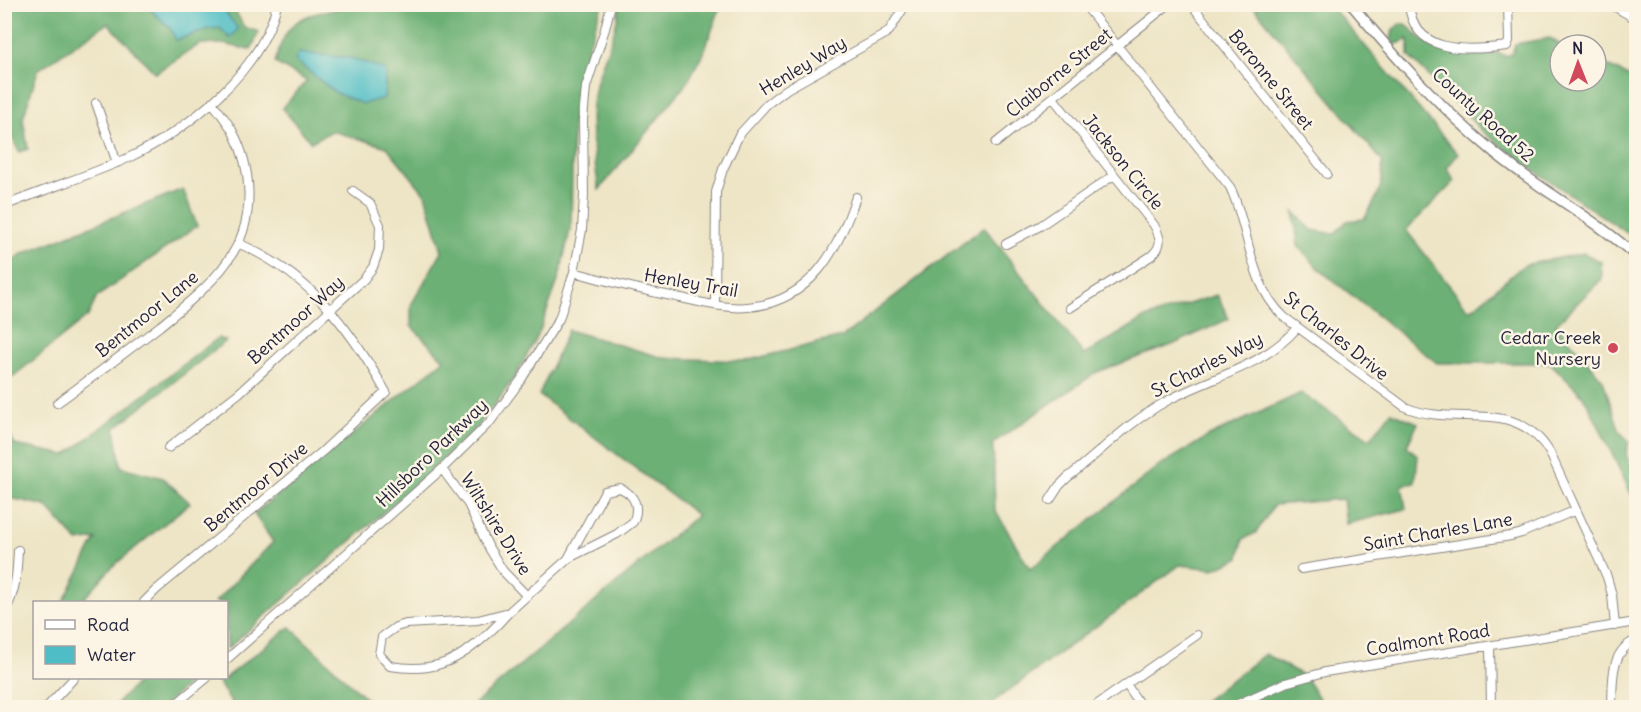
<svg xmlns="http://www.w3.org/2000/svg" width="1641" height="712" font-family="Delius,sans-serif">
  <rect width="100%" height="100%" fill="#fcf5e5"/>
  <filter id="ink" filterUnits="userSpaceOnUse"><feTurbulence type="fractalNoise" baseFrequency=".0167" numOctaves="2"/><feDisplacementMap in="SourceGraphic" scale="12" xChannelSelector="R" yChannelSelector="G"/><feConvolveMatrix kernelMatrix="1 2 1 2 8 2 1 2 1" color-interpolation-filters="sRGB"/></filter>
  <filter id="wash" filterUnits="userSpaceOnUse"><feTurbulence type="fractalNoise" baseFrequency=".008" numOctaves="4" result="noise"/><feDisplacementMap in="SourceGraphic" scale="24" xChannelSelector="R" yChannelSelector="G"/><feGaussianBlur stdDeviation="1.35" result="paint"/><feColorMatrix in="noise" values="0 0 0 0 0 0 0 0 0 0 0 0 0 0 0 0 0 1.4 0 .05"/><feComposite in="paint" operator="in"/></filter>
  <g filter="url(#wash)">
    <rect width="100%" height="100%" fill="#eee5c6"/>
    <path fill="#6cb075" stroke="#476958" stroke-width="1.5" d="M5,5H145L170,28L176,40L209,29L220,28L230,38L211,5H232L244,27L259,32L251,50L223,44H200L155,73L108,23L38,70L23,118L28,149L19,152L9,131L5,133Z
      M350,5H602L582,65L573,112L571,226L559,278L539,333L515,377L478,427L423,478L227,649L226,602H215L273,542L254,514L444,360L411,326V305L442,251L425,194L387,147L332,131L311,142L282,108L307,81L275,63C282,37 289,19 318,13C330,10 339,10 350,5Z
      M619,5H721L705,49L687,83L599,190C595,163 588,124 593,98C598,66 617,37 619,5Z
      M1252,5H1330L1458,154L1447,168L1455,181L1406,230L1467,308L1472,309L1524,265L1584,253L1601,262L1602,279L1556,324L1603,380L1620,432L1629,441L1626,454L1636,480V504L1589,406L1582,395L1550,363H1437L1320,270L1298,246L1294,212L1312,230L1334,234L1347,221L1364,219C1378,196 1384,188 1382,161Z
      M1400,24H1406C1428,49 1446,52 1478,52C1488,52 1495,51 1505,56L1512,54L1515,44L1550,38L1561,45L1560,81H1596V65H1606L1636,80V239L1529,167L1483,132L1409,56V39L1394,45L1391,39L1393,30Z
      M183,189L197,226L97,297L88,316L5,383V266L22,254Z
      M984,227L1084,355L1145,318L1217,295L1229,319L1172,345L1097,372L993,443L995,510L1030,569L1159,466L1209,436L1301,393L1370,439L1391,412L1418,423L1407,446L1418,456L1415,483L1402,485L1406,509L1346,524L1343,499L1274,505L1256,533L1243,539L1239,558L1214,569L1180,565L986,707H471L697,515L539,395L568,330L664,358L745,361L842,337Z
      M218,338L226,341L115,428L121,467L163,478L190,503L112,567L81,602H63L96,539L78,542L46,506L5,497V473L8,472L5,467L4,421L15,445L66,455Z
      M290,627L375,707H234L218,682L226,678L227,676Z
      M1265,654L1304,676L1325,707L1195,708Z
      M142,678H195L162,707H113Z"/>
    <path fill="#4ebdc5" stroke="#387080" stroke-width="1.5" d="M146,5H211L213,9L221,6L238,29L230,38L220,28L209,29L176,40L170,28Z
      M299,53L351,58L386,70L384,98L363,104L336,93L295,60Z"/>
  </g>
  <g filter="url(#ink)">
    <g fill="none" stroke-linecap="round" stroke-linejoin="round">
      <g stroke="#888480" stroke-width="10">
        <path id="minor" d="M1084,4L1230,187C1250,229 1248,283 1284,317L1405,407C1456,429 1516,395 1550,453L1607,577L1612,595L1615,626
          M1191,4L1327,174
          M1409,4C1413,55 1468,51 1507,46L1509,41L1508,4
          M1610,4L1636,19
          M1054,99L1154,225C1161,238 1163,246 1151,256L1070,308
          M96,103L117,163
          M996,143L1169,4
          M4,206C45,189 88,176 128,158C188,130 262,71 277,4
          M1006,244L1040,226L1114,175
          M574,272C609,282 645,291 681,298C703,303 726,309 748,307C811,302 838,250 856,197
          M715,305L716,192L723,169L739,135L767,104L787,89L882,36L889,31L906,4
          M57,403C92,378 126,352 160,326C187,304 217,281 234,251C255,216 252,168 233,132C228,122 219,112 212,102
          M168,448L239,393L364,279L373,267L379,250L380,225L370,203L353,191
          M442,469L468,504L489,548L503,571L526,595
          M1050,500L1059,486L1067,478C1099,453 1129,422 1165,402C1210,377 1262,368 1297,328
          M1301,569L1511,536L1522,533L1576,510
          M144,602L156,590L323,451L386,392C348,325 310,275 238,243
          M509,612C489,635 459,663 428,667C415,669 402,668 390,666L379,654L382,637L396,627L406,624L478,620L509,612L569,558L617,534L633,522C640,507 635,495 620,488L605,491L569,557
          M4,613C16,593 17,573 18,550
          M1490,646L1491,708
          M226,660L442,469L490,422L521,380L559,319L574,272L582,230L584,195L583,120L586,87L605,29L611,4
          M1126,684L1142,708
          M46,708L74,678
          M171,708L207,678
          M1092,708L1197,635
          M1229,708L1285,683L1325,672L1636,622
          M1612,708C1613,682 1609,652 1636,640"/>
      </g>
      <g stroke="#888480" stroke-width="12">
        <path id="major" d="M1351,4C1395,57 1442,110 1495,153C1540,190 1593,217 1636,256"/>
      </g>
      <use href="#minor" stroke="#fff" stroke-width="8"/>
      <use href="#major" stroke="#fff" stroke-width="9"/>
    </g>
  </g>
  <circle fill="#d1495b" stroke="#fcf5e5" stroke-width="2" cx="1613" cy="348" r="6"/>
  <g text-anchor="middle" stroke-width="5" stroke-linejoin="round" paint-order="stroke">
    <g font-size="18" fill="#22223b" stroke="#fcf5e5">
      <text transform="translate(803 66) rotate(-31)" y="6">Henley Way</text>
      <text transform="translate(1059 73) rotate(-39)" y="6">Claiborne Street</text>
      <text transform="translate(1271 80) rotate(51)" y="6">Baronne Street</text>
      <text transform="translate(1483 115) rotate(42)" y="6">County Road 52</text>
      <text transform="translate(1123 162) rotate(51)" y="6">Jackson Circle</text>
      <text transform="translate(691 283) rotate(10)" y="6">Henley Trail</text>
      <text transform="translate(147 314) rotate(-39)" y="6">Bentmoor Lane</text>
      <text transform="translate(296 320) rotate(-42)" y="6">Bentmoor Way</text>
      <text transform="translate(1336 336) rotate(39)" y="6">St Charles Drive</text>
      <text transform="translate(1207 365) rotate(-27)" y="6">St Charles Way</text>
      <text transform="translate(432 453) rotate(-44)" y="6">Hillsboro Parkway</text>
      <text transform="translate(256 487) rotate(-40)" y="6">Bentmoor Drive</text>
      <text transform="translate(496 524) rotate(58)" y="6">Wiltshire Drive</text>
      <text transform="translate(1438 532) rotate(-10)" y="6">Saint Charles Lane</text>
      <text transform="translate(1428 640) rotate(-9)" y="6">Coalmont Road</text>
    </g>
    <g font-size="18" fill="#22223b" stroke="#fcf5e5" text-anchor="end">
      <text x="1601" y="344">Cedar Creek<tspan x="1601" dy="21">Nursery</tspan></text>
    </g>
  </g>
  <rect width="1641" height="712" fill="none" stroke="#fcf5e5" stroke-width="24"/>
  <rect x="33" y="601" width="195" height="78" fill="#fcf5e5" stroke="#a5a1a1" stroke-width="1.5"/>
  <rect x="45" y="620" width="30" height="9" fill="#ffffff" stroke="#a5a1a1" stroke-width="1.5"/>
  <text x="87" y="631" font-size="18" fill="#22223b">Road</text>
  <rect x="45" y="646" width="30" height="18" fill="#4ebdc5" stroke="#a5a1a1" stroke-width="1.5"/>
  <text x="87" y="661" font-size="18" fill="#22223b">Water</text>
  <g transform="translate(1578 63) rotate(359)"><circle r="28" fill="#fcf5e5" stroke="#a5a1a1" stroke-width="1.5"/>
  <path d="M0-4.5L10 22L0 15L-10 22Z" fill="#d1495b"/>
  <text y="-9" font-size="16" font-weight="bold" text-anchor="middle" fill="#22223b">N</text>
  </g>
</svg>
